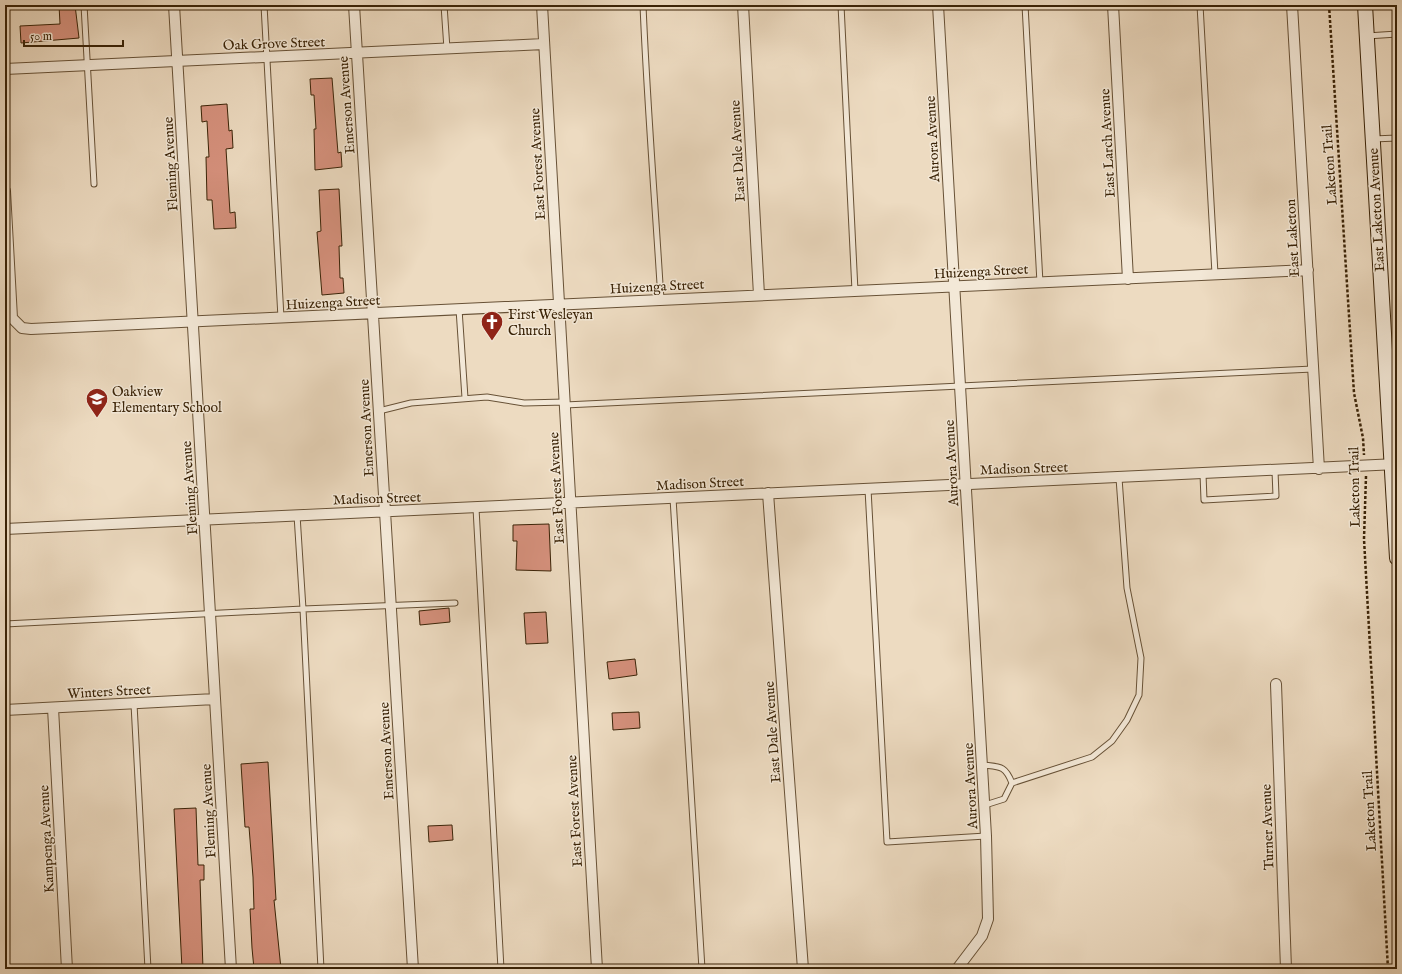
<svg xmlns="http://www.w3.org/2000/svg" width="1402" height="974" font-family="'IM FELL English',serif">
  <rect width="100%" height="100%" fill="#eddbc1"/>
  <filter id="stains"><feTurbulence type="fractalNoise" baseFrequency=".005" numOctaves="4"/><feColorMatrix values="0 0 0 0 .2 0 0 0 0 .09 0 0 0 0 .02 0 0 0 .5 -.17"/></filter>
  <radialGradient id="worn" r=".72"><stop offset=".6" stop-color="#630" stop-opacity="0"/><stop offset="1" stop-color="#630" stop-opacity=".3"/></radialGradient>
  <path fill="#d6917d" stroke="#3a2307" d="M59,5H75L79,38L21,43L20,26L60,24Z
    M332,78L338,153L341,152L342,167L315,170L314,129H316L314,95H311L310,79Z
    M227,104L229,131L232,130L233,148L226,149L230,213L235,212L236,228L214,229L212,200H207L206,157H209L207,121L202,122L201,106Z
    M339,189L342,246H339L340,278H343L344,293L322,295L317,232L321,231L319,190Z
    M549,524L551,571L516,570L517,541H513V525Z
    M449,608L450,622L420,625L419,611Z
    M546,612L548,643L526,644L524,613Z
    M635,659L637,675L609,679L607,662Z
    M639,712L640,728L613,730L612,713Z
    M268,762L276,900H274L281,969H254L252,948L250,909H254L253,877L249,827H245L241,764Z
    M196,808L198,865H204V880H200L203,969H182L174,809Z
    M452,825L453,840L429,842L428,826Z"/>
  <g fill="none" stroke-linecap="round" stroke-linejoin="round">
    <g stroke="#675136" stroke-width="7">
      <path id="lane" d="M84,5L94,184
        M264,5L281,318
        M444,5L447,49
        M643,5C647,103 655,201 661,300
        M841,5L855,291
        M1025,5L1040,283
        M1200,5L1215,274
        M1367,36L1397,34
        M1373,139L1397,138
        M459,309L465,398
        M565,405L1313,369
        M379,411L411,403L487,397L524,403L565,402
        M1203,474L1204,500L1276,496L1275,471
        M868,489L887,842L986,836
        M673,498L702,969
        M476,508L501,969
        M5,624L303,609L297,515
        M134,704L148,969
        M982,765C1000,767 1005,765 1012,783L1092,757L1112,741L1127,720L1139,695L1141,658L1127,588L1119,478
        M985,805L1004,799L1012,783
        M321,969L303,609L455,603"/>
    </g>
    <g stroke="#675136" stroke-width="12">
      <path id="street" d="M174,5L231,969
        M354,5L413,969
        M542,5L597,969
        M743,5L759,295
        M938,5L986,836L988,919L982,936L957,969
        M1113,5L1128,279
        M1292,5L1319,469
        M5,69L544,44
        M5,191L12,318L22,328L31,329L1308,270
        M768,493L803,969
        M5,529L1397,464
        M1276,684L1286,969
        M53,708L67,969
        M5,710L215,699"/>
    </g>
    <g stroke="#3a2307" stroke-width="16">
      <path id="secondary" d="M1365,5L1397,558"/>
    </g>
    <path stroke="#3a2307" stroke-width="2.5" stroke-dasharray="3 2" stroke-linecap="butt" d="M1329,5L1354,393L1363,438L1364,455
      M1366,476L1364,539L1388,969"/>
    <use href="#lane" stroke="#f3e8d7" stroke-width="5"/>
    <use href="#street" stroke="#f3e8d7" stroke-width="10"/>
    <use href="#secondary" stroke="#f3e8d7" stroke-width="14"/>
  </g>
  <defs>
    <g id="church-pin" transform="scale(1.15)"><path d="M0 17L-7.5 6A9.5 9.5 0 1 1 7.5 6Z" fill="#8f2418" stroke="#f3e8d7"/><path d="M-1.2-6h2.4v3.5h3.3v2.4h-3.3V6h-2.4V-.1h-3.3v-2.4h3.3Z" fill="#fff"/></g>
    <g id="school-pin" transform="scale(1.15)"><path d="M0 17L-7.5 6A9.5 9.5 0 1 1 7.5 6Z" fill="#8f2418" stroke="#f3e8d7"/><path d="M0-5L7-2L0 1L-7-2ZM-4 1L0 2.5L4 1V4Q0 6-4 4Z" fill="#fff"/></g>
  </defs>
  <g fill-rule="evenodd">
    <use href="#church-pin" x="492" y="322"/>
    <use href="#school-pin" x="97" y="399"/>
  </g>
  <g text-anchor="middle" stroke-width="3" stroke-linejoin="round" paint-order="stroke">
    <g font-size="14" fill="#3a2307" stroke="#f3e8d7">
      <text transform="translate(274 43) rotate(-2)" y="5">Oak Grove Street</text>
      <text transform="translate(346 105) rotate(-94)" y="5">Emerson Avenue</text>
      <text transform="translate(932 139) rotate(-93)" y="5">Aurora Avenue</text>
      <text transform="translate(1107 143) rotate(-93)" y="5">East Larch Avenue</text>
      <text transform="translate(737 151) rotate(-93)" y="5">East Dale Avenue</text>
      <text transform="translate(170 164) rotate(-93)" y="5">Fleming Avenue</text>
      <text transform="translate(537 164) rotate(-93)" y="5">East Forest Avenue</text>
      <text transform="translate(1329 165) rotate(-94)" y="5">Laketon Trail</text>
      <text transform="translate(1376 210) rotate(-93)" y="5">East Laketon Avenue</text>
      <text transform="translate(1292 238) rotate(-93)" y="5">East Laketon</text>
      <text transform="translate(981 271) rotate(-3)" y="5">Huizenga Street</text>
      <text transform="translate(657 286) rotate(-3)" y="5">Huizenga Street</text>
      <text transform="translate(333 302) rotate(-3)" y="5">Huizenga Street</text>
      <text transform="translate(366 428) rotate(-93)" y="5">Emerson Avenue</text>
      <text transform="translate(951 463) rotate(-93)" y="5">Aurora Avenue</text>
      <text transform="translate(1024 468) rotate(-2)" y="5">Madison Street</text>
      <text transform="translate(700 483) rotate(-3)" y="5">Madison Street</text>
      <text transform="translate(1354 487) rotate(-91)" y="5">Laketon Trail</text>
      <text transform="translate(189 488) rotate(-94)" y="5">Fleming Avenue</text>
      <text transform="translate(556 488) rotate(-93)" y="5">East Forest Avenue</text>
      <text transform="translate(377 498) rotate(-2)" y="5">Madison Street</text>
      <text transform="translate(109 691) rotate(-3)" y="5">Winters Street</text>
      <text transform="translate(772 732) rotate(-94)" y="5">East Dale Avenue</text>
      <text transform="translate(386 751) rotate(-93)" y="5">Emerson Avenue</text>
      <text transform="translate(970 786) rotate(-93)" y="5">Aurora Avenue</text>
      <text transform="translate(208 811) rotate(-93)" y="5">Fleming Avenue</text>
      <text transform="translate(574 811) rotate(-93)" y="5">East Forest Avenue</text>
      <text transform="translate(1369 811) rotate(-93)" y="5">Laketon Trail</text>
      <text transform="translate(1267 827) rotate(-92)" y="5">Turner Avenue</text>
      <text transform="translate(46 839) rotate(-93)" y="5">Kampenga Avenue</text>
    </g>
    <g font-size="14" fill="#3a2307" stroke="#f3e8d7" text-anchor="start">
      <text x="508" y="319">First Wesleyan<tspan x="508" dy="16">Church</tspan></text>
      <text x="112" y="396">Oakview<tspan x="112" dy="16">Elementary School</tspan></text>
    </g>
  </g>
  <rect width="1402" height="974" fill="none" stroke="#eddbc1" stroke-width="20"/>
  <rect x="6" y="6" width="1390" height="962" fill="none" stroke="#3a2307" stroke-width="2"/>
  <rect x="10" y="10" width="1382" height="954" fill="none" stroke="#3a2307"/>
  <path d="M24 40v6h99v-6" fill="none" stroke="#3a2307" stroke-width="2"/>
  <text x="30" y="40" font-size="12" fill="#3a2307" stroke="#f3e8d7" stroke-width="3" paint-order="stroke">50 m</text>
  <rect width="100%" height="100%" filter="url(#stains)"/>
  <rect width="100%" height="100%" fill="url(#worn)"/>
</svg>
